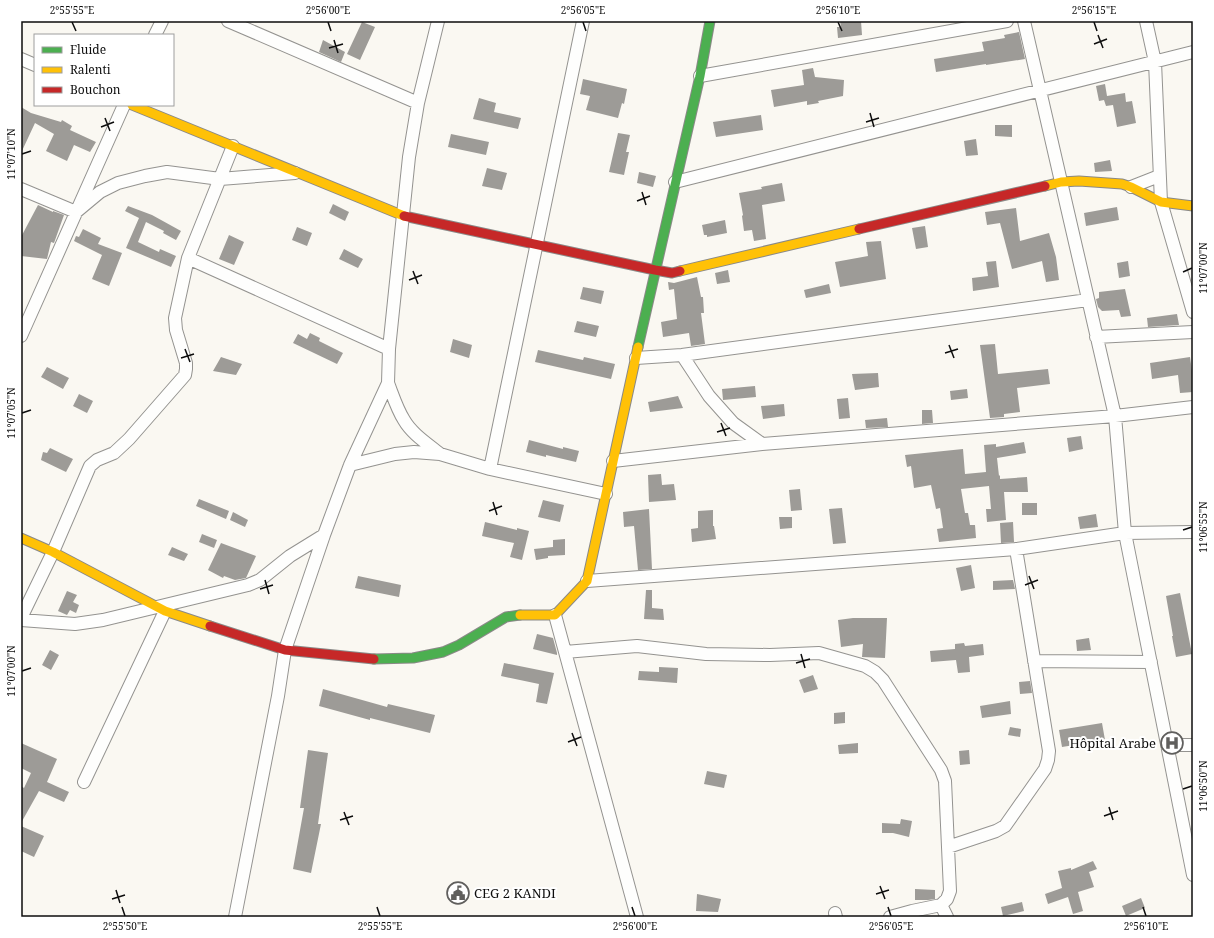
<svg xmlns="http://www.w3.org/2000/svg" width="1214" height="938" font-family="'Noto Serif',serif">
  <rect width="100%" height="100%" fill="#faf8f2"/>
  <path fill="#9d9b97" d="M840,21H861L862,35L838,38L837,27H841Z
    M362,22L375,27L360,60L347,54Z
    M1019,32L1025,59L986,65V64L936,72L934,59L984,51L982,42L1005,38L1004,35Z
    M323,40L345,52L341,62L319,52Z
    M813,68L815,77L844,80L843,96L818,101L819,103L807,105V101L774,107L771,90L804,85L802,70Z
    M583,79L627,89L624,104L622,103L618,118L586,110L590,96L580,94Z
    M1105,84L1107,96L1125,93L1126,102L1132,101L1136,123L1117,127L1113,105L1106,106L1104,100L1099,101L1096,86Z
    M479,98L496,103L494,112L521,118L518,129L473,119Z
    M21,107L31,113L61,122L62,120L72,126L70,130L96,142L90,152L74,145L67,161L46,151L54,134L35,123L21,153Z
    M761,115L763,130L716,137L713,122Z
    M995,125H1012V137L995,136Z
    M618,133L630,135L626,152H629L624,175L609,172Z
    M451,134L489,142L486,155L448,147Z
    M976,139L978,155L966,156L964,141Z
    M1110,160L1112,171L1095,172L1094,163Z
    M487,168L507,173L502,190L482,186Z
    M639,172L656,176L653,187L637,183Z
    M782,183L785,201L762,205L766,239L754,241L752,230L744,231L742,216L743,215L739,193L762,189L761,187Z
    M333,204L349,212L345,221L329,213Z
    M38,205L53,212V211L64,215L54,243L51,242L47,259L21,256V237Z
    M128,206L152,215L181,231L176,240L163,233L164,231L146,222L138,242L159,252L160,249L176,256L171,267L126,248L139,218L125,211Z
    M1117,207L1119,220L1086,226L1084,213Z
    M1016,208L1020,241L1049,233L1056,257L1059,280L1046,282L1042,261L1012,269L1000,223L987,225L985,212Z
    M725,220L727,233L707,237V235H704L702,225Z
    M925,226L928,247L916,249L912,228Z
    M297,227L312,233L307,246L292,240Z
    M83,229L101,238L98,244L122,253L109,286L92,279L102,255L74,241L76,236L79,237Z
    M229,235L244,242L234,265L219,259Z
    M881,241L886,279L840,287L835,262L868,256L866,242Z
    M344,249L363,259L358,268L339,259Z
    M996,261L999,287L973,291L972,278L988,276L986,262Z
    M1128,261L1130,276L1119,278L1117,263Z
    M728,270L730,282L717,284L715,273Z
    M697,277L701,297H703L704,313H701L705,344L691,346L689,333L663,337L661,322L677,319L674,289L669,290L668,282L674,283Z
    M829,284L831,293L806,298L804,290Z
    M583,287L604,291L601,304L580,299Z
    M1125,289L1131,316L1121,317L1119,310L1102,311L1098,307L1096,299L1099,298V292Z
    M1177,314L1179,325L1148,327L1147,318Z
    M577,321L599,326L596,337L574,332Z
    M310,333L320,338L319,341L343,353L337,364L293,343L298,334L307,339Z
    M453,339L472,345L469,358L450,352Z
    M995,344L998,374L1048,369L1050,384L1017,388L1020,412L1004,414V417L990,418L980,345Z
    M538,350L583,360L584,357L615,364L611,379L535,362Z
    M221,357L242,364L236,375L213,371Z
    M1190,357L1193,378V392L1180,393L1178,375L1152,379L1150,363Z
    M47,367L69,378L63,389L41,377Z
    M878,373L879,387L855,390L852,374Z
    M755,386L756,397L723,400L722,389Z
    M967,389L968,398L951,400L950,391Z
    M79,394L93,401L87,413L73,406Z
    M678,396L683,408L650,412L648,402Z
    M848,398L850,418L839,419L837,399Z
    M784,404L785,416L763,419L761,406Z
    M922,410H932L933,423L922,424Z
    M887,418L888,427L866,428L865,420Z
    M1081,436L1083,449L1069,452L1067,438Z
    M529,440L563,449V447L579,451L576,462L546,455V457L526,452Z
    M1024,442L1026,453L997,458L999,476L1000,475V479L1027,477L1028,492H1004L1006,520L987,522L986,509H991L989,486L961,489L965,513H968L970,525H975L976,538L939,542L937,529L943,528L940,508L936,509L931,485L914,488L911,466L907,467L905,455L963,449L965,474L986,472L984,445L996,444V447Z
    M50,448L73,459L66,472L41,460L43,452L47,453Z
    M661,474L662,485L674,484L676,500L649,502L648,475Z
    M800,489L802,510L791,511L789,490Z
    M199,499L229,511L226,519L196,506Z
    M543,500L564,505L560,522L538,517Z
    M1022,503H1037V515H1022Z
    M842,508L846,543L833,544L829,509Z
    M649,509L652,569L638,570L634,526L624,527L623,512Z
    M713,510V526H714L716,539L692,542L691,529L698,528V511Z
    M233,512L248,520L245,527L230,520Z
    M1096,514L1098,527L1080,529L1078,517Z
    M779,517H792V528L780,529Z
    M485,522L517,530V528L529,531L522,560L510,557L514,543L482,536Z
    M1013,522L1014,542L1001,543L1000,523Z
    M202,534L217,540L214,548L199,542Z
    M565,539V555L548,556V558L536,560L534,549L553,547V540Z
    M221,543L256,556L246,578L235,580L224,576L223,578L208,570Z
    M172,547L188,554L184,561L168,555Z
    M971,565L975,588L961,591L956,568Z
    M358,576L401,585L399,597L355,588Z
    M1013,580L1015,589L993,590V581Z
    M646,590H652V608L663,609L664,620L644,619Z
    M67,591L77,595L73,602L79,605L76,613L70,610L67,615L58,611Z
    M1180,593L1192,654L1176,657L1172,636H1173L1166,596Z
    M853,618H887L885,658L862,657L863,644L841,647L838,620Z
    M537,634L553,638L557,653V655L533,649Z
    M1089,638L1091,650L1077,651L1076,640Z
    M964,643L965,646L983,644L984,655L969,657L970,672L958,673L956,660L931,662L930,651L955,649V644Z
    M50,650L59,655L51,670L42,665Z
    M504,663L554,673L547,704L536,702L539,684L501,676Z
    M659,667L678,668L677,683L638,680L639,671L659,672Z
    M813,675L818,689L804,693L799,680Z
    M1030,681L1032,693L1020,694L1019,682Z
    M323,689L387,707L388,704L435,715L430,733L370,718V720L319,706Z
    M1010,701L1011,714L982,718L980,706Z
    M845,712V723L834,724V713Z
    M1102,723L1105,740L1062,747L1059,730Z
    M1010,727L1021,729L1020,737L1008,735Z
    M21,743L57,759L47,782L69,792L64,802L39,791L21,823V786L24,788L31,773L21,768Z
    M858,743V753L839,754L838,745Z
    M308,750L328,753L318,824H321L311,873L293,869L304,808H300Z
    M969,750L970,764L960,765L959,751Z
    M707,771L727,775L724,788L704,784Z
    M901,819L912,821L909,837L893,833H882V823L900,824Z
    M21,826L44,836L34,857L21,851Z
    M1093,861L1097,869L1089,872L1094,887L1078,892L1083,911L1073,914L1068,897L1048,904L1045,894L1062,888L1058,871L1071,868V870Z
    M915,889L935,890V899L928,900H915Z
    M697,894L721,899L718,912L696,911Z
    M1141,898L1145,908L1126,916L1122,906Z
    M1022,902L1024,911L1003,916L1001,907Z"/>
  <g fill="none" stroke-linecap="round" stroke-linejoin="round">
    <g stroke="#949390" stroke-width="14">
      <path id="street" d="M228,21L418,103
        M1024,21L1115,416L1125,533L1193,875
        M1146,21L1155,62L1161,202L1193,312
        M155,35L162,21
        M21,59L35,65
        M700,76L1007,21
        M675,182L1193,52
        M1131,187L1159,176
        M21,189L76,212L100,192L118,183L145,176L167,172L220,179L295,173
        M188,258L389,349
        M21,336L124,105
        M1096,337L1193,332
        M682,355L709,396L733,423L762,444
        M636,358L682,355L1088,300
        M388,383C393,396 397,409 404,420C412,434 428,444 440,454
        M613,461L762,444L1115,416L1193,407
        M350,465L395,454L414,452L440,454L490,469L606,494
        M490,469L583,21
        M587,581L1016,549L1125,533L1193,532
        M555,615L637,917
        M21,618L53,552L90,466L97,460L114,453L129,439L185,375L186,369V363L176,330L175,318L188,258L233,146
        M21,620L75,624L103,620L248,585L260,580L290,556L324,535
        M565,652L637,646L706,654L770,655L819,653L865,666L875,672L883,680L941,770L945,781L950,891L947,899L941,905L912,911L890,917
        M1034,661L1151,662
        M1167,745H1193
        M84,782L165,611
        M948,847L996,831L1005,826L1045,769L1048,760L1049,751L1016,549
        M941,905L947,917
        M835,913L836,917
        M235,917L278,696L285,650L324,535L350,465L388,383L389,349L409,157L418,103L438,21"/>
    </g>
    <g stroke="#8a8987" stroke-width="11">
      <path id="fast" d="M638,347L700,76L710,21
        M374,659L413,658L443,652L459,645L506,617L520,615"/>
    </g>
    <g stroke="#8a8987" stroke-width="11">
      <path id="slow" d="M132,105L404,216
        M1045,186L1061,182L1079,181L1122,184L1131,187L1161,202L1193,206
        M680,271L859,229
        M21,538L53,552L165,611L210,626
        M520,615H555L587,581L638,347"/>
    </g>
    <g stroke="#8a8987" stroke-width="11">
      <path id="jam" d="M404,216L655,270L672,273L680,271
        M859,229L1045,186
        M210,626L285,650L374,659"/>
    </g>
    <use href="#street" stroke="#fefefd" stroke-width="12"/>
    <use href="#fast" stroke="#4caf50" stroke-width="9"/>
    <use href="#slow" stroke="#ffc107" stroke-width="9"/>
    <use href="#jam" stroke="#c62828" stroke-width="9"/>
  </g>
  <path fill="none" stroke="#0d0d0d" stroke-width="1.5" d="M72,22L76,31M328,22L331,31M583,22L586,31M838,22L842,31M1094,22L1097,31M1098,35L1103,48M334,40L338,53M1094,44L1107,39M329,48L343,44M870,113L874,127M105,118L110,131M866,122L879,118M101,127L114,122M22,154L31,151M642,192L646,205M637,201L650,196M413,271L418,284M1183,272L1192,268M409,280L422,275M949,345L954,358M185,349L190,362M945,353L958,349M181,358L194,354M22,413L31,410M721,423L726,436M717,432L730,428M493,502L497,515M489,511L502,506M1183,530L1192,527M1029,576L1034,589M265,580L269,594M1025,585L1038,580M260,589L273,585M801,654L805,668M796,663L810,659M22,671L31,668M572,733L577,746M568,742L581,737M1183,789L1192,786M1109,807L1113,820M344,812L349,825M1104,816L1118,811M340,820L353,816M880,886L885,899M116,890L120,903M876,894L889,890M112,899L125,895M122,907L125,916M377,907L380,916M632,907L635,916M888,907L891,916M1143,907L1146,916"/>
  <defs>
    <g id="hospital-ring" transform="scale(1.15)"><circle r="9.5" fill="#fff" stroke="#605f5d" stroke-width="1.5"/><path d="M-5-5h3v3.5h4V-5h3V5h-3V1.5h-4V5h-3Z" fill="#605f5d"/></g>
    <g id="civic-ring" transform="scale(1.15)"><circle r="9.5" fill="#fff" stroke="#605f5d" stroke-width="1.5"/><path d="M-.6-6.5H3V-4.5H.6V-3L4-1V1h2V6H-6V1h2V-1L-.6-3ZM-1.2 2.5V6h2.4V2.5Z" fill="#605f5d"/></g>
  </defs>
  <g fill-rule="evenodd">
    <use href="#hospital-ring" x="1172" y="743"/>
    <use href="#civic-ring" x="458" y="893"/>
  </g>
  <g text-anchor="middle" stroke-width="4" stroke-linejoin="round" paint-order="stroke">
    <g font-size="13" fill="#0d0d0d" stroke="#fff" text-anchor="end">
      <text x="1156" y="748">Hôpital Arabe</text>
      <text x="474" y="898" text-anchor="start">CEG 2 KANDI</text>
    </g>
  </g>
  <rect width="1214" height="938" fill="none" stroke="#ffffff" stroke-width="44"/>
  <rect x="34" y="34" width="140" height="72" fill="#ffffff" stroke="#9e9e9e"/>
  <rect x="42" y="47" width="20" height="6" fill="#4caf50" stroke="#9e9e9e"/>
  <text x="70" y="54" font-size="12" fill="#0d0d0d">Fluide</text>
  <rect x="42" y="67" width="20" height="6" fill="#ffc107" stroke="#9e9e9e"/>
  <text x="70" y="74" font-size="12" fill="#0d0d0d">Ralenti</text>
  <rect x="42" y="87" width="20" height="6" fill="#c62828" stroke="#9e9e9e"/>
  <text x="70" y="94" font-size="12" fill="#0d0d0d">Bouchon</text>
  <rect x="22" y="22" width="1170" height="894" fill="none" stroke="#0d0d0d" stroke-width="1.5"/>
  <g font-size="10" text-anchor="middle" fill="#0d0d0d">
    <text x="72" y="14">2°55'55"E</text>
    <text x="328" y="14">2°56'00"E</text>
    <text x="583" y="14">2°56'05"E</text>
    <text x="838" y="14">2°56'10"E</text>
    <text x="1094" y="14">2°56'15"E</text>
    <text transform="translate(11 154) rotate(-90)" y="4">11°07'10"N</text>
    <text transform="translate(1203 268) rotate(-90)" y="4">11°07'00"N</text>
    <text transform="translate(11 413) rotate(-90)" y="4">11°07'05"N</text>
    <text transform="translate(1203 527) rotate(-90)" y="4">11°06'55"N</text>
    <text transform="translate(11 671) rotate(-90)" y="4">11°07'00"N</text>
    <text transform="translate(1203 786) rotate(-90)" y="4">11°06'50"N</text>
    <text x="125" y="930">2°55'50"E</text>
    <text x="380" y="930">2°55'55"E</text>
    <text x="635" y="930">2°56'00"E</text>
    <text x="891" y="930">2°56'05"E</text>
    <text x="1146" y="930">2°56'10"E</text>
  </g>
</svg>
